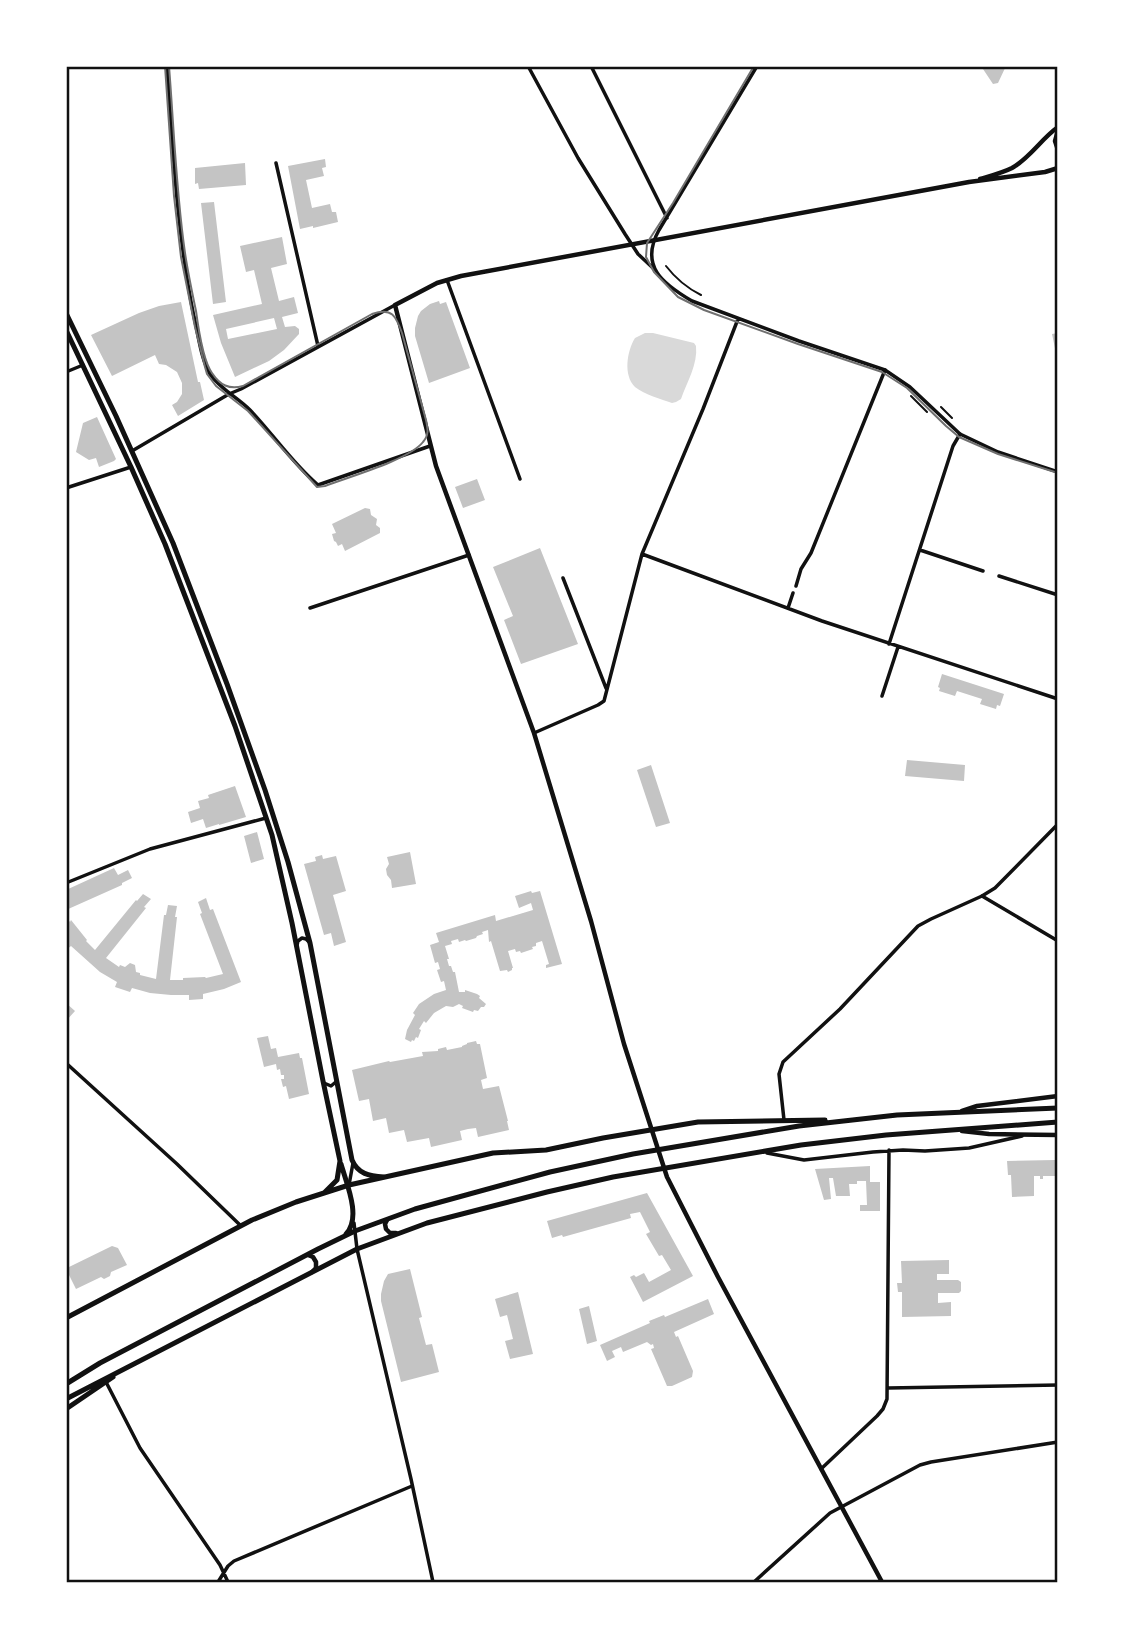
<svg xmlns="http://www.w3.org/2000/svg" width="1124" height="1649" font-family="'Libre Baskerville',serif">
  <rect width="100%" height="100%" fill="#fff"/>
  <path fill="#d9d9d9" d="M645,333H653L694,343L696,346C698,364 687,382 681,399L676,402L672,403C661,399 645,395 635,387C623,375 627,351 635,338Z"/>
  <path fill="#c4c4c4" fill-rule="evenodd" d="M981,66H1006L998,83L993,84Z
    M325,159L326,167L322,168L324,176L306,180L312,208L330,204L332,212H336L338,222L313,228V226L300,229L288,166Z
    M245,163L246,185L199,189L198,183L195,184V168Z
    M214,202L226,302L213,304L201,203Z
    M282,237L287,264L271,268L279,301L294,297L298,313L282,317L285,327L295,326L299,329V334L284,350L269,361L235,377L221,343L213,315L262,304L254,270L246,272L240,246ZM274,318L277,329L228,339L226,329Z
    M439,301L440,304L446,302L470,368L429,383L415,336V328L418,316L421,311L430,304Z
    M181,302L198,382H200L204,400L178,416L172,405L177,402L182,394V383L177,372L166,365L159,364L155,355L112,376L91,335L139,313L159,306Z
    M1058,333V353H1056L1052,334Z
    M97,417L116,459L114,461L99,467L96,458L89,460L76,452L83,423Z
    M477,479L485,500L463,508L455,487Z
    M365,508L370,509L371,515L377,519L376,525L380,528V533L345,551L342,544L338,546L336,542L334,541L332,534L336,533L332,524Z
    M540,548L578,644L521,664L504,620L513,616L493,567Z
    M942,674L1004,694L1000,706L997,705L996,709L980,704L982,699L957,691L955,696L939,691L940,688L938,687Z
    M907,760L965,765L964,781L905,776Z
    M651,765L670,823L656,827L637,770Z
    M235,786L246,817L219,825V824L206,828L203,819L191,823L188,812L200,808L198,801L209,798L208,795Z
    M257,832L264,859L251,863L244,836Z
    M410,852L416,884L392,888L391,880L387,875L386,869L389,864L387,857Z
    M322,855L323,859L336,856L346,891L333,895L346,942L334,946L331,933L324,935L304,864L316,861L315,857Z
    M114,868L118,875L128,870L132,878L122,883V885L66,910V890Z
    M531,891L532,893L540,891L562,964L546,968V965L549,964L542,941L536,943V946L532,947L533,949L521,953L520,951L516,952L515,949L508,951L513,968H512V970L508,972L507,970L500,971L491,941L489,942L488,930L482,932L483,934L477,936L476,938L466,941L465,940L459,942L458,939L451,941L452,944L445,946L449,959H447L449,966H451L453,972H455L459,992H465V990L477,994L480,996L479,998L486,1004L484,1007H481L478,1011L474,1010L473,1012L462,1008L463,1006L459,1004L453,1007L446,1006L434,1013L426,1023L424,1021L419,1029L421,1030L418,1038L416,1037L414,1041L412,1040L411,1042L405,1039L407,1030L415,1015L413,1013L419,1004L434,994L446,990L444,981L441,982L437,970L440,969L438,962L435,963L430,945L439,942L436,933L495,915L496,921L533,910L531,903L519,908L515,896Z
    M143,894L151,899L144,907L146,908L106,958L119,967L120,965L125,967L130,963L135,965L136,972L140,973V975L156,979L164,915H166L168,905L177,906L175,917H177L170,980H183V978L205,977L206,978L223,974L200,914L202,913L198,902L206,898L210,910L213,909L241,982L224,989L203,994V999L189,1000V995H171L150,993L132,988L130,992L115,987L117,982L100,972L71,946L66,950V917L70,922L71,920L87,940L86,941L95,950L136,900L137,901Z
    M66,1003L75,1011L66,1021Z
    M268,1036L271,1049L276,1048L278,1057L299,1053L300,1058H302L309,1094L289,1099L286,1086L283,1087L281,1079H284V1075H281L280,1069L277,1070L276,1064L264,1067L257,1038Z
    M476,1041L477,1044H480L487,1078L481,1080L483,1089L499,1086L508,1121H507L509,1130L478,1137L476,1128L468,1129L460,1131L462,1140L431,1147L429,1138L407,1142L404,1130L389,1133L386,1118L373,1121L369,1099L359,1101L352,1070L389,1061L390,1062L423,1056L422,1052L438,1051V1049L446,1047L447,1050L462,1047V1046L467,1044V1043Z
    M1055,1160L1056,1176H1043V1179H1040V1176H1034V1196L1012,1197L1011,1175H1008L1007,1161Z
    M870,1166V1182H880V1211H860V1205H867L866,1181H857V1184H849L850,1196H836L833,1178H829L831,1199L824,1200L815,1169Z
    M647,1193L693,1276L643,1302L630,1277L634,1275L636,1277L644,1273L649,1282L671,1270L662,1255L659,1256L646,1234L650,1232L640,1212L630,1214L631,1218L563,1237L562,1235L552,1238L547,1221Z
    M112,1246L118,1248L127,1265L111,1272L110,1276L104,1279L101,1277L76,1289L68,1273L69,1267Z
    M949,1260V1274H937V1280H958L961,1282V1291L959,1293H938V1303L951,1302V1316L902,1317V1292H898L897,1283H902L901,1261Z
    M410,1269L422,1317L419,1318L426,1345L432,1344L439,1372L401,1382L381,1301V1294L384,1281L388,1274Z
    M518,1292L533,1354L510,1359L505,1341L513,1339L507,1315L500,1317L495,1299Z
    M708,1299L714,1314L674,1332L676,1337L678,1336L693,1371L692,1377L672,1386H667L651,1349L654,1348L653,1344L651,1345L647,1342L623,1352L621,1347L612,1351L615,1357L607,1361L600,1345L650,1323L649,1321L664,1315L665,1317Z
    M589,1306L597,1341L587,1344L579,1309Z"/>
  <g fill="none" stroke-linecap="round" stroke-linejoin="round">
    <path stroke="#111" stroke-width="2" d="M666,266C676,279 687,288 701,295
      M911,396L927,412
      M941,407L952,418"/>
    <path stroke="#111" stroke-width="3.5" d="M528,66L578,158L625,234L638,254L654,269
      M591,66L667,218
      M757,66L659,230C639,266 663,284 692,301L799,341L885,370L811,553L801,569L796,586
      M276,163L318,346
      M447,280L520,479
      M66,372L83,365
      M920,550L983,571
      M642,554L822,621L1058,699
      M999,576L1058,595
      M563,578L606,688
      M310,608L469,555
      M788,608L793,593
      M889,644L953,446L960,434
      M882,696L898,647
      M534,733L598,705L604,701L642,554L703,409L738,319
      M66,883L150,849L266,818
      M982,896L1058,941
      M297,945L298,941L302,938L306,939L309,942
      M324,1083L331,1086L337,1081
      M767,1153L804,1160L873,1152L903,1150L925,1151L969,1148L1022,1136
      M349,1185L353,1163
      M354,1223L357,1249
      M106,1382L140,1448L220,1565L228,1582
      M888,1388L1058,1385
      M821,1469L877,1416L883,1409L887,1399L889,1150
      M218,1582L228,1566L234,1561L412,1486
      M754,1582L830,1513L920,1465L931,1462L1058,1442"/>
    <path stroke="#111" stroke-width="3.5" d="M167,66C173,151 177,234 194,317C198,333 201,360 210,374C220,389 237,397 250,410C273,434 293,464 318,485L430,446
      M885,370L910,387L960,434L998,452L1058,472
      M132,451L229,394L241,389L395,305
      M66,488L131,467
      M66,1063L177,1164L240,1225
      M784,1120L779,1074L783,1062L840,1009L918,926L931,919L982,896L995,888L1058,824
      M357,1249L411,1479L433,1582"/>
    <path stroke="#111" stroke-width="4.5" d="M1058,130L1055,141L1058,150
      M980,179C990,176 1002,173 1012,168C1030,158 1041,139 1058,127
      M962,1111L977,1106L1058,1096
      M962,1131L989,1134L1058,1135
      M387,1220L385,1224L386,1229L390,1233H396
      M308,1255L313,1257L316,1262V1268L312,1272
      M882,1582L718,1277L667,1177L624,1044L591,921L534,733L436,466L395,305L437,283L461,276L969,182L1045,172L1058,168"/>
    <path stroke="#111" stroke-width="5" d="M66,313L116,416L173,543L227,684L265,790L288,862L310,943L352,1160C358,1174 369,1176 384,1177
      M66,330L131,467L165,544L235,726L272,835L292,923L323,1081L340,1161L337,1180L324,1193
      M341,1164C346,1182 362,1218 346,1234
      M66,1318L252,1220L296,1202L349,1185L493,1153L546,1150L603,1138L698,1122L825,1120
      M66,1384L100,1363L318,1249L355,1231L415,1209L550,1172L633,1154L799,1126L897,1115L1058,1108
      M66,1399L357,1249L427,1223L547,1192L613,1177L801,1145L886,1135L1058,1122
      M66,1409L113,1377"/>
    <path stroke="#707070" stroke-width="2" d="M165,66L174,196L181,257L195,327L205,367L207,374L216,386L248,411L317,487L325,486C348,477 409,460 423,442C429,435 428,429 426,420L402,333C396,316 392,307 372,314L243,386C229,390 220,385 212,373C203,361 198,326 196,311C192,292 188,273 185,253C176,191 174,129 169,66
      M754,66L673,203L647,243L646,257L654,272L678,297L704,310L798,344L882,372L907,388L946,426L959,437L998,454L1058,473"/>
  </g>
  <rect width="1124" height="1649" fill="none" stroke="#ffffff" stroke-width="136"/>
  <rect x="68" y="68" width="988" height="1513" fill="none" stroke="#111" stroke-width="2.5"/>
</svg>
